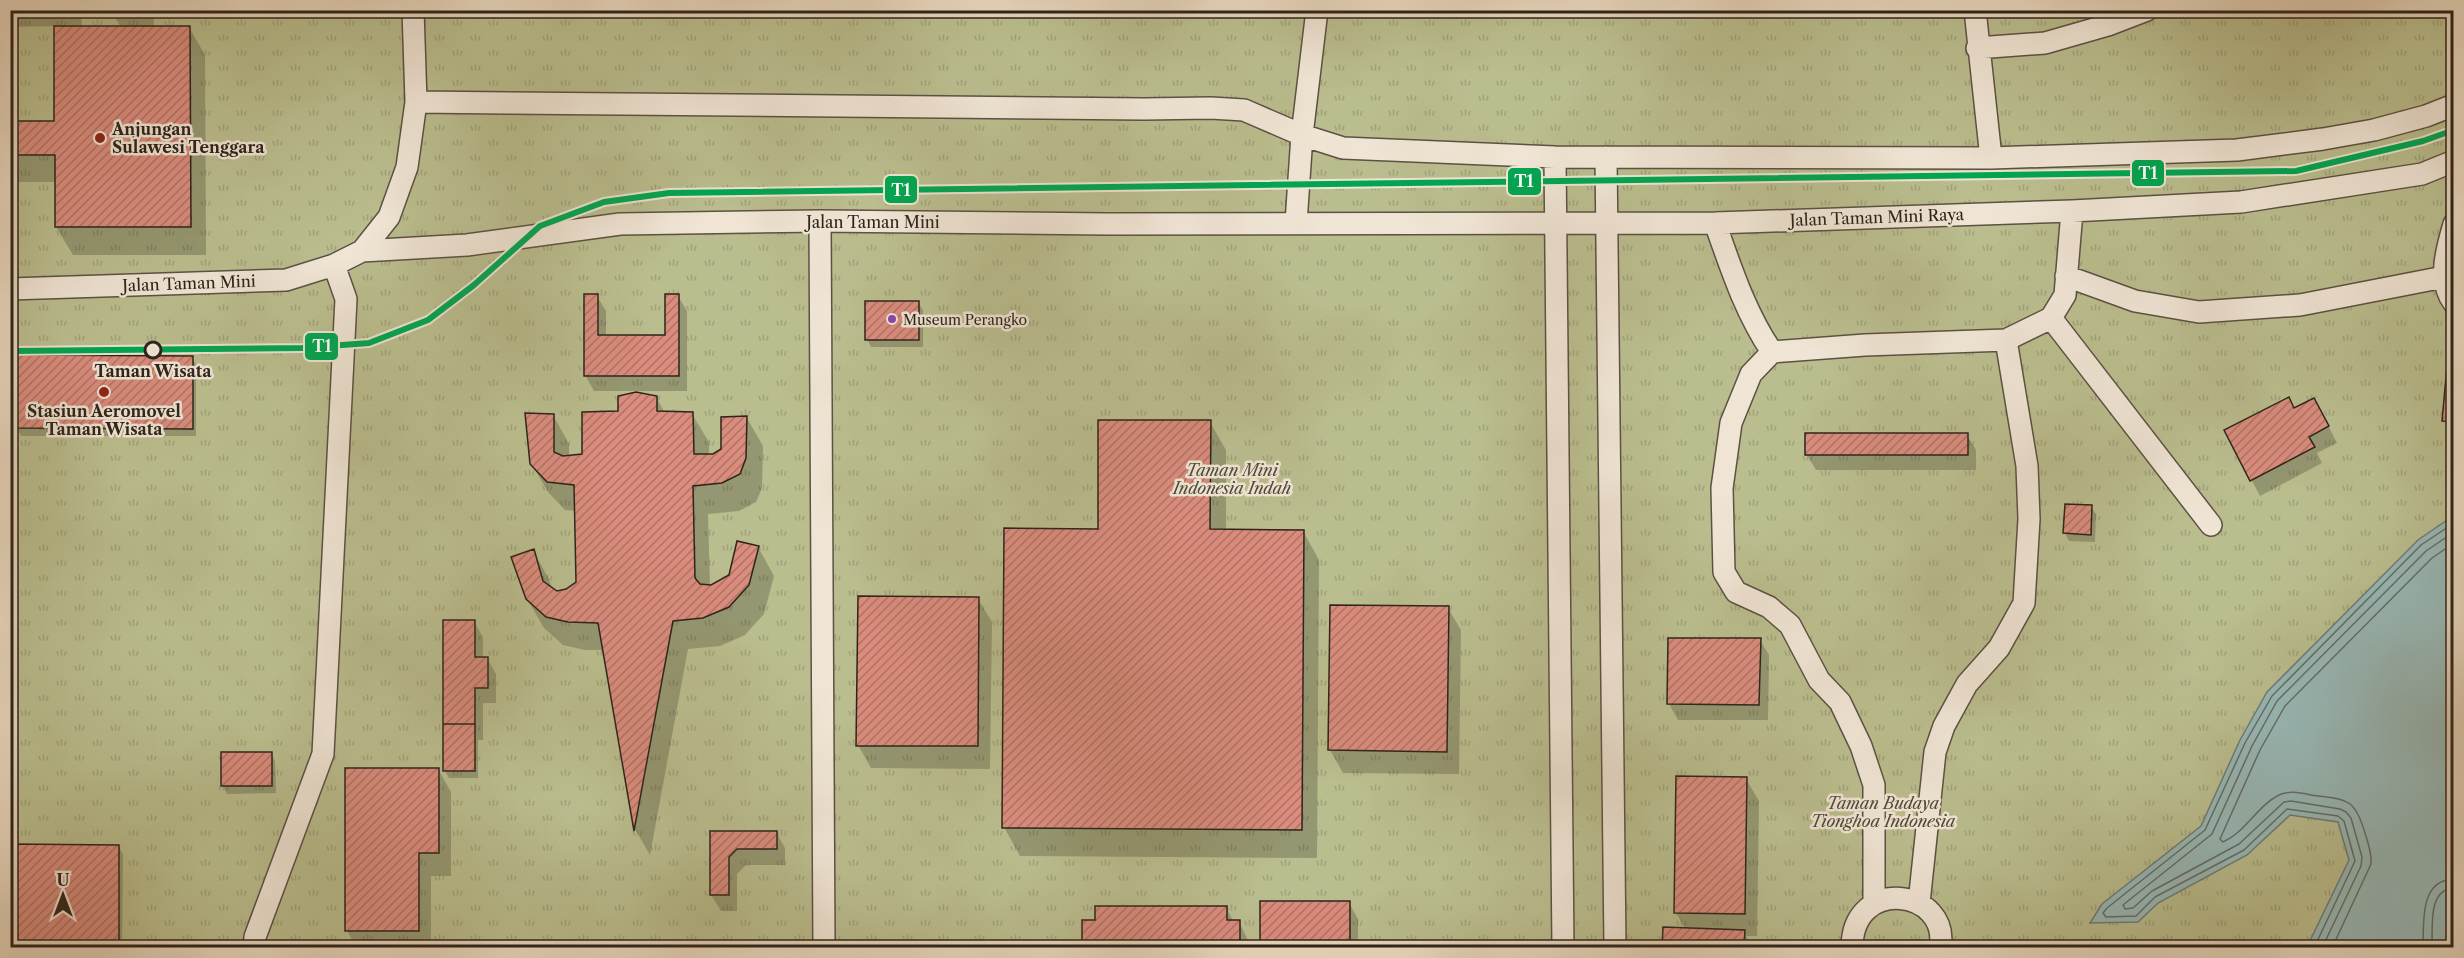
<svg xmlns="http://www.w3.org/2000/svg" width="2464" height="958" font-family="'Libre Caslon Text',serif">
  <defs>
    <pattern id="park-tufts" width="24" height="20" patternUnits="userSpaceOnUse" patternTransform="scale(1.5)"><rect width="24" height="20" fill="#babd8e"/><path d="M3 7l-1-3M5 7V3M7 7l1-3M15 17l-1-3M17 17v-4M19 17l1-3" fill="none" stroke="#a0a27a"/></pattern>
    <pattern id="building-hatch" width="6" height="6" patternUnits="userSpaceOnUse" patternTransform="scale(1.5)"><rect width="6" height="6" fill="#da8c7d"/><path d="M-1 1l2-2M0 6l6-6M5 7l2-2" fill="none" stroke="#b17266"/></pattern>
  </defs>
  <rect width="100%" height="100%" fill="#e8d7be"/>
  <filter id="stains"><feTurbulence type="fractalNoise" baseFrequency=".00333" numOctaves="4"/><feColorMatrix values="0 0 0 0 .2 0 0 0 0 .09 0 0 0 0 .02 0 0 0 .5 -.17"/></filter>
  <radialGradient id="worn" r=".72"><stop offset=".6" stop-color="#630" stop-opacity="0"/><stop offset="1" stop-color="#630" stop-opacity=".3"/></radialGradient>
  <path fill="url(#park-tufts)" stroke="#747054" stroke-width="1.5" d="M10,11H2453V947H11Z"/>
  <path fill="#98b8b6" stroke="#6d7d78" stroke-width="1.5" d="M2453,516L2454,899L2448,905L2446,947H2307L2349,860L2338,822L2290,815L2247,855L2158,903L2138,922L2090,923L2102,904L2201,826L2240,740L2267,692L2418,540Z"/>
  <path fill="#0003" d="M10,10H81L82,28L121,27L111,11L106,10H171L154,11V27H189L205,55L206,255H73L56,227V182H14V192H10V123H56V26L10,27Z
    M597,296L606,311V336H667L678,296L687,311V391H594L585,375Z
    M918,302L923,310V347H871L867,339Z
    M16,356L192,357L196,365V436H21L16,428Z
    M2454,368V437L2444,421Z
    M656,397L665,413L692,414L709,442V455L723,450L747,418L763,446L762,488L756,502L739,511L708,514L710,586L730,576L758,547L774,576L764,614L745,635L720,646L688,649L650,855L635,829L604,650H585L563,645L544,628L527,599L533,551L549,579L552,589L557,592L567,590L578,583L576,511L565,510L548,492L531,463L553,415L569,444V457L584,455L619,413Z
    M2323,415L2337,443L2317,453L2322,463L2260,496L2226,431Z
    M1210,422L1226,450V531H1303L1319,560L1317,858L1020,856L1004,827L1099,530Z
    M1967,435L1976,450V470H1816L1807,455Z
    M2091,507L2096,514L2095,542L2069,541L2065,533Z
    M978,599L992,622L990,769L871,768L858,745Z
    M1448,608L1461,630L1459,774L1343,773L1330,750Z
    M474,622L483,637V658H487L496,674V703H483V740H478V778H449L445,771Z
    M1760,640L1769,655L1768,720H1678L1669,704Z
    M271,753L275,761L276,793L227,794L223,786L222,754Z
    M438,769L451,792V876H431V948H356L347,930Z
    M1746,779L1759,801L1757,936H1746L1753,947L1664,948L1686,930L1676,913Z
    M711,832H776L785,848V865H746L737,874V911H721L711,895Z
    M118,846L123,854L122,948H10Z
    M1349,903L1358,919V948H1262Z
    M1226,908L1234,922H1239L1252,948H1083Z"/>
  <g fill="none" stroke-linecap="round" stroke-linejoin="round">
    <path stroke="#626e68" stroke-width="1.5" d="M2314,948L2355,861L2344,821L2338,816L2287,809L2244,850L2155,897L2136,916L2106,917L2103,913L2107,908L2205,830L2245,743L2272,696L2421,545L2454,523
      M2322,948L2361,866L2362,857L2351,818L2346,812L2340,809L2291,801L2284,802L2239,844L2152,891L2133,908L2125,909L2123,905L2212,834L2252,746L2277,701L2426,551L2454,532
      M2332,948L2371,864C2372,853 2368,843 2365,833C2354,796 2346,800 2311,795C2301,793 2289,790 2279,795C2257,806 2246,832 2223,842L2220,839L2260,750L2285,706L2432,558L2454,543
      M2423,948C2424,923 2419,880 2454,879
      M2432,948C2433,929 2427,889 2454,888"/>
  </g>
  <path fill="url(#building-hatch)" stroke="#2d241b" stroke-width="1.5" d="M54,26H190L191,227H55V155H10V121H54Z
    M584,294H598V335H665V294H679V376H584Z
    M865,301H919V340H865Z
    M15,355L193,356V429L15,428Z
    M2447,366H2454V422L2442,421Z
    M636,392L657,396V411L693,412L694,454H713L721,449V417L747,416L746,458L740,474L722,483L693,486L695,578L700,584L711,585L729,575L737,541L759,546L749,585L729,607L703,618L673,621L634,831L598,623L568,622L546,617L526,599L511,557L534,549L543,581L557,591L566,589L576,582L574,485L547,482L530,464L525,413L554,414V452L563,456L582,454V412L618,411V396Z
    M2289,397L2294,408L2314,398L2329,426L2309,437L2315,447L2250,481L2224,430Z
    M1098,420H1211L1210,529L1304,530L1302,830L1002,828L1004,528L1098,529Z
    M1805,433H1968V455H1805Z
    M2065,504L2092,505L2091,535L2063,533Z
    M858,596L979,597L978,746H856Z
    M1330,605L1449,606L1447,752L1328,750Z
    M443,620H475V657H488V688H475V724H443Z
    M1668,638H1761L1759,705L1667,704Z
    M443,724H475V771H443Z
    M221,752H272V786H221Z
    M345,768H439V853H419V931H345Z
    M1676,776L1747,777L1745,914L1674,913Z
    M710,831H777V849H737L729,857V895H710Z
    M10,844L119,845V948H10Z
    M1260,901H1350V948H1260Z
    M1095,906H1227V920H1240V948H1082V920H1095Z
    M1663,927L1745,930L1744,948H1662Z"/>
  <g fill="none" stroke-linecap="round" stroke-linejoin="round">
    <g stroke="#5c5144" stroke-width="24">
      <path id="service" d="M1975,10L1991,158
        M1977,48L2045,43L2108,25L2147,10
        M416,102L1144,109L1211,108L1244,110L1302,135L1343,148L1555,157L1991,158L2237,150L2323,139L2374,130L2426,116L2454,105
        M1555,157L1563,948
        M1606,157L1615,948
        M820,221L824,948
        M1296,223L1302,135L1317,10
        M1715,223C1731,268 1745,312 1772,352
        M2454,224C2447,248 2437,281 2454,303
        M362,251L389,217L407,167L416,102L413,10
        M2066,276L2135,301L2199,312L2300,305L2444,277
        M10,289L286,280L334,265L362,251L467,245L620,224L820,221L1108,224L1715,223L2072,211L2241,202L2422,174L2454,161
        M2051,318L2211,525
        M2006,340L2051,318L2065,295L2072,211
        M1874,902V785L1861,746L1840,702L1819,680L1790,625L1769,607L1736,592L1724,572L1722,488L1731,423L1751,374L1772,352L1865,345L2006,340L2027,466L2029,519L2024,603L1999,648L1967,684L1944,726L1935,752L1919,903
        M254,948L255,937L323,754L346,299L334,265
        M1852,948C1852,875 1951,889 1940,948"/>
    </g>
    <use href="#service" stroke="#f0e5d5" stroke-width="21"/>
    <g stroke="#f0e5d5" stroke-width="10">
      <path id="tram-1" d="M10,351L302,348L369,343L428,320L474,285L540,226L604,202L669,193L2296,171L2423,141L2454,130"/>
    </g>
    <use href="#tram-1" stroke="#00a651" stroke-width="6"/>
  </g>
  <g fill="#8f2418" stroke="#f0e5d5" stroke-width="2">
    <circle cx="100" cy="138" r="6"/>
    <circle cx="104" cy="392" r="6"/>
  </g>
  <circle fill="#8e44ad" stroke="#f0e5d5" stroke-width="2" cx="892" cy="319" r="5"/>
  <circle fill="#f0e5d5" stroke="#2d241b" stroke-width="3" cx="153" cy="350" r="8"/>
  <g text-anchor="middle" stroke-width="5" stroke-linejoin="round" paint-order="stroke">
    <g font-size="14" fill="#2d241b" stroke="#f0e5d5" text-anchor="start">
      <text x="903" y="325">Museum Perangko</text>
    </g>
    <g font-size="16" font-weight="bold" fill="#2d241b" stroke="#f0e5d5" text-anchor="start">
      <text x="112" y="135">Anjungan<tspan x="112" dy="18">Sulawesi Tenggara</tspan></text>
      <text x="104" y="417" text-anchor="middle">Stasiun Aeromovel<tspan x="104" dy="18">Taman Wisata</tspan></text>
    </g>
    <g font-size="16" fill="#2d241b" stroke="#f0e5d5">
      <text transform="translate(1877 217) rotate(-2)" y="6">Jalan Taman Mini Raya</text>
      <text x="873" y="228">Jalan Taman Mini</text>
      <text transform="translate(189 283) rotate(-2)" y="6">Jalan Taman Mini</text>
    </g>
    <g font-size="16" font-weight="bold" fill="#2d241b" stroke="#f0e5d5">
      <text x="153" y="377">Taman Wisata</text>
    </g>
    <g font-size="16" font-style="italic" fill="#504a38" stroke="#f0e5d5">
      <text x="1232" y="476">Taman Mini<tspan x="1232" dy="18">Indonesia Indah</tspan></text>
      <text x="1883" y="809">Taman Budaya<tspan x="1883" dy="18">Tionghoa Indonesia</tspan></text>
    </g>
  </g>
  <g stroke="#f0e5d5" stroke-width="2">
    <rect x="2131" y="159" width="34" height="28" rx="6" fill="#00a651"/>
    <rect x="1507" y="167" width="35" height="29" rx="6" fill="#00a651"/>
    <rect x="884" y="175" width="34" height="29" rx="6" fill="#00a651"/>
    <rect x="304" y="332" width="35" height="29" rx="6" fill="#00a651"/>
  </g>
  <g font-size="16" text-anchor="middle" font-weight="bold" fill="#fff">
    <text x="2148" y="179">T1</text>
    <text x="1524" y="187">T1</text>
    <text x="901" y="196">T1</text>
    <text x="322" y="352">T1</text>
  </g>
  <rect width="2464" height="958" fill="none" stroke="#e8d7be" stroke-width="36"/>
  <rect x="12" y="12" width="2440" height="934" fill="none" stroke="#2d241b" stroke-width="3"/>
  <rect x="18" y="18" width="2428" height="922" fill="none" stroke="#2d241b" stroke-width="1.5"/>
  <g transform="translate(63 895)" stroke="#f0e5d5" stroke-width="4.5" paint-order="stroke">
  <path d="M0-4.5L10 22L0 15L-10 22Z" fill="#2d241b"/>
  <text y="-9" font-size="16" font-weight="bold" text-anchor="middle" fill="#2d241b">U</text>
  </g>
  <rect width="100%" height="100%" filter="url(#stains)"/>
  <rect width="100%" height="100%" fill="url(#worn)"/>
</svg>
